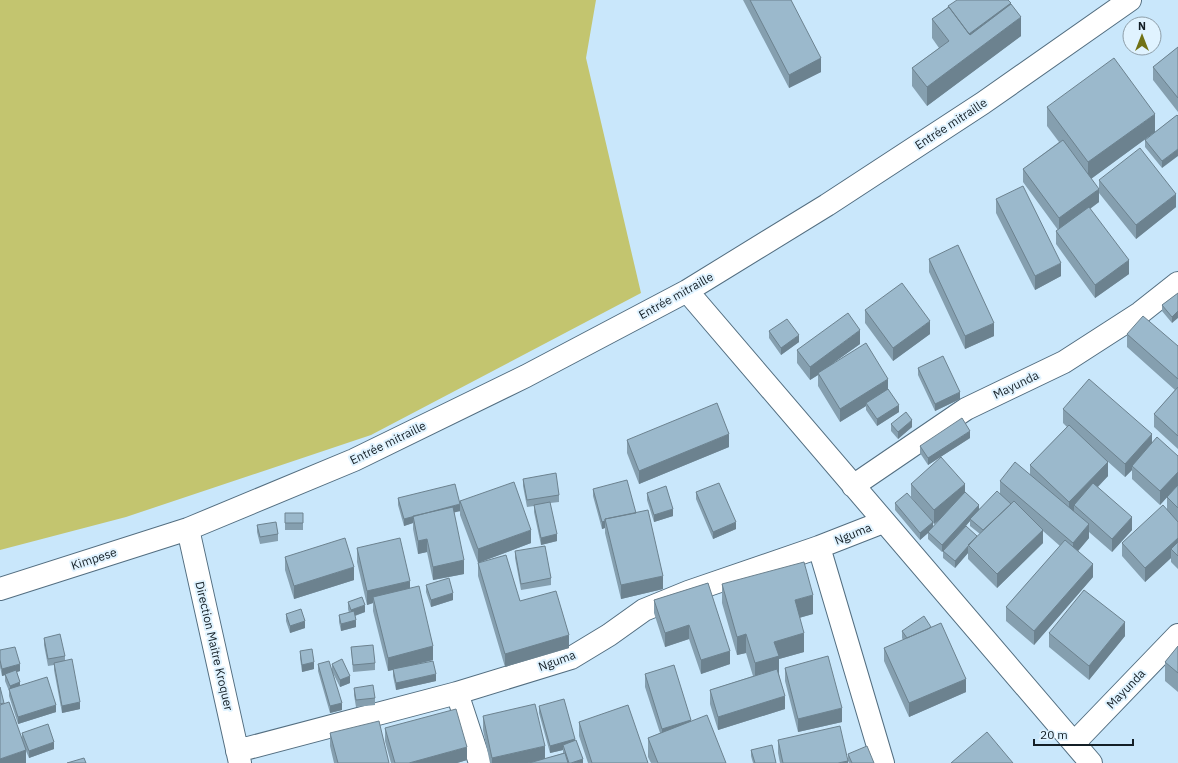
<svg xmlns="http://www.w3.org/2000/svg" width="1178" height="763" font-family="'IBM Plex Sans',sans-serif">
  <rect width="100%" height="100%" fill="#c9e7fb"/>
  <path fill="#c3c56f" d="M0,0H596L586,58L641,293L371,435L126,517L0,550Z"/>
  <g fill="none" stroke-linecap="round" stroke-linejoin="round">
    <g stroke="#536e80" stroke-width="24">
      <path id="street" d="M687,291L1091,763
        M853,486L966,409L1064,362L1140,313L1178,283
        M188,529L240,763
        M819,547L883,763
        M0,589L188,529L354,460L526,376L687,291L827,205L983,103L1130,0
        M457,693L480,763
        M1074,743L1178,635
        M237,751L457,693L571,658L609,635L644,610L688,592L819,547L883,522"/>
    </g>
    <use href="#street" stroke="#fff" stroke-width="22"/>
  </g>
  <path fill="#859faf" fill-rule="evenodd" d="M743,0H791L821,72L789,88Z
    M1011,4L1021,36L927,106L912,86V68L939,48L932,38V19L948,7V6Z
    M1178,47V112L1153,80V67Z
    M1047,107L1155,132L1091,179L1099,202L1090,209L1129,274L1095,298L1056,244V231L1058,230L1023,182V169L1059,142L1047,126Z
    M1177,115L1162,168L1145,147V140Z
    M1099,180L1176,207L1136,239L1099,193Z
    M996,199L1061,276L1035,290L996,213Z
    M929,259L994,336L965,349L929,272Z
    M1178,293L1172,323L1162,311V305Z
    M865,310L930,334L893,361L865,323Z
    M769,331L799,342L781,355L769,338Z
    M1127,334L1178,346V449L1154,427V414L1175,390L1127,347Z
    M860,344L833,363L888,389L899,412L877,426L866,410V406L840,422L818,386V375L810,380L797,363V350Z
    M918,368L960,399L935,411L918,375Z
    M1063,409L1152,443L1178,485L1160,505L1132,479V470L1125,477L1106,460L1108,476L1098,487L1132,530L1112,552L1089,532V538L1078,551L1093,577L1034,645L1006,621V607L1060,546L1043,531V543L997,588L968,559V553L955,568L943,558V551L942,552L928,539V533L920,540L895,510V503L933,527L939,519L934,524L911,497V484L965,492L979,509L1000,493V481L1030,474V465L1067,427L1063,423ZM970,521V526L980,534L977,537L966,526Z
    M891,424L912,427L898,439L891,431Z
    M970,438L928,465L920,453V446Z
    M627,440L729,447L639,484L627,453Z
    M523,479L559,495V502L550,503L557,541L541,545L534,512V506L527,507L523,486Z
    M1178,485V569L1171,562V558L1145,582L1122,556V543L1167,509V497Z
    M593,489L636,513L663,589L621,599L605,533V528L602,529L593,496Z
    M696,492L736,529L713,539L696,499Z
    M647,493L673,516L654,522L647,500Z
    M398,498L460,511L454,512L464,574L433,580L427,552L418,554L413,529V523L404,526L398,505Z
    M460,501L531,543L478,563L460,515Z
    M285,513H303V530H285Z
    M257,525L278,534V541L260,544L257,532Z
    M357,548L410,588L433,660L417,664L436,681L396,690L393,676V670L388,671L373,611V603L367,605L357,562Z
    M515,551L551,578V585L521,590L515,558Z
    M285,557L354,580L294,599L285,570Z
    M478,563L520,601L569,648L505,667L478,576Z
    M708,583L730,664L701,674L689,639L665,647L654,613V600Z
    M722,584L813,614L799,618L804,652L779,659V674L785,709L718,730L710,704V690L753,676L746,653L737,655L722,603Z
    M426,585L453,600L431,607L426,592Z
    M348,602L365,612L355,616L356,627L341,631L339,622V615L349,613L348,609Z
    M286,614L305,628L290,633L286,621Z
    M931,627L966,692L909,717L884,661V648L903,640L902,638V631Z
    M1049,633L1125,636L1089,680L1049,647Z
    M44,638L65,656V661L80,709L62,713L54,670V665L48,666L44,645Z
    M1178,646V692L1165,681V662Z
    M351,647L375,663V670L353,672Z
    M0,650L20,671L17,672L20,686L56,712L18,724L9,696V691L5,681V675L2,676L0,667Z
    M300,651L314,669L302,672L300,658Z
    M318,664L332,670V664L350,683L340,687L333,673L342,710L330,713L318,671Z
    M785,668L842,722L798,732L785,681Z
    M645,674L691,721L726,763H651L648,757V738L660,733L645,687Z
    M354,688L375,698V705L356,707L354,695Z
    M4,703L22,739V733L54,749L29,758L26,751V763Z
    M539,706L575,741L583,763H490L483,730V716L545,759L563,753V750L550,753L539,713Z
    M579,722L648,763H588L579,736Z
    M385,728L467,760L457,763H391L385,741Z
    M330,733L389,763H334L330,746Z
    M778,740L848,761V754L874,763H849L848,761V763H780L778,753Z
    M751,750L776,763H753L751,756Z"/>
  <path fill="#6c828f" d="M1011,3V16L969,47V34Z
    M1021,17V36L927,106V87Z
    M821,58V72L789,88V75Z
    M1155,114V132L1088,181V162Z
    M1178,149V156L1162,168V161Z
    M1099,189V202L1059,231V218Z
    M1176,194V207L1136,239V225Z
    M1129,260V274L1095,298V285Z
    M1061,263V276L1035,290V276Z
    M1178,311V318L1172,323V317Z
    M930,321V334L893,361V348Z
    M994,323V336L965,349V336Z
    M860,330V344L818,374V373V375L810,380V367Z
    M799,335V342L781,355V348Z
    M888,379V393L866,403V406L840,422V409Z
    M960,392V399L935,411V404Z
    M899,405V412L877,426V419Z
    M912,420V427L898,439V432Z
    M970,431V438L928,465V458Z
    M729,434V447L639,484V471Z
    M1152,434V447L1132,466V470L1125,477V464Z
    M1108,462V476L1077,508L1074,505V511L1069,516V502Z
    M1178,472V485L1160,505V491Z
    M965,484V498L934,524V510Z
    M460,504V511L414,523L413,516Z
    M979,505V512L970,519V521L942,552V545Z
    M673,509V516L654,522V515Z
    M413,516V523L404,526V519Z
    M1132,517V530L1112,552V539Z
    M605,521V528L602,529V522Z
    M736,522V529L713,539V532Z
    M933,522V529L928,532V533L920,540V533Z
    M1089,524V538L1073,557V543Z
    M531,530V543L478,563V549Z
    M1043,530V543L997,588V574Z
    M557,534V541L541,545V538Z
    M1178,538V552L1171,549V558L1145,582V568Z
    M427,539V552L418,554V541Z
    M968,546V553L955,568V561Z
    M464,560V574L433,580V567Z
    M1093,564V577L1034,645V631Z
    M354,567V580L294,599V586Z
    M663,576V589L621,599V585Z
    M410,581V594L373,597V603L367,605V591Z
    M453,593V600L431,607V600Z
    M813,595V614L795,619V600Z
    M365,605V612L351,617V610Z
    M356,620V627L341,631V624Z
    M305,621V628L290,633V626Z
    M1125,622V636L1089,680V666Z
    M689,625V639L665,647V633Z
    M804,633V652L779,659V675L755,682V663L774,642Z
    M746,634V653L737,655V637Z
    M569,635V648L505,667V654Z
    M433,646V660L388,671V658Z
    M730,651V664L701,674V660Z
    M314,662V669L302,672V665Z
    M20,664V671L2,676V669Z
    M436,674V681L396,690V683Z
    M350,676V683L340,687V680Z
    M966,679V692L909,717V703Z
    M20,682V689L10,691V686Z
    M785,696V709L718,730V717Z
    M80,702V709L62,713V706Z
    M342,703V710L330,713V706Z
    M56,705V712L18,724V717Z
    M842,708V722L798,732V719Z
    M691,720V734L662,742V729Z
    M575,739V746L563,745V750L550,753V746Z
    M54,742V749L29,758V751Z
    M545,746V759L528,763H492V758Z
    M467,747V760L457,763H409Z
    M26,750V763H0V759Z
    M583,759V763H571Z
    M848,761V763H838Z"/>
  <path fill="#9bb9cc" stroke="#6c828f" d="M750,0H791L821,58L789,75Z
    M957,0H1008L1011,3L969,34L948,6Z
    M1011,4L1021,17L927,87L912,68L949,41L932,19L949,7L970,35Z
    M1178,47V98L1153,67Z
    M1114,58L1155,114L1088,162L1047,107Z
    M1177,115L1178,116V149L1162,161L1145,140Z
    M1063,140L1099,189L1059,218L1023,169Z
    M1140,148L1176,194L1136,225L1099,180Z
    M1023,186L1061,263L1035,276L996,199Z
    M1089,207L1129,260L1095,285L1056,231Z
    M958,245L994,323L965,336L929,259Z
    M902,283L930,321L893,348L865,310Z
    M1178,293V311L1172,317L1162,305Z
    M848,313L860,330L810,367L797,350Z
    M1143,316L1178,346V379L1127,334Z
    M787,319L799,335L781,348L769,331Z
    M866,343L888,379L840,409L818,373Z
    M943,356L960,392L935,404L918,368Z
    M1089,379L1152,434L1125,464L1063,409Z
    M1178,387V436L1154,414Z
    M888,389L899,405L877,419L866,403Z
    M717,403L729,434L639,471L627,440Z
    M906,412L912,420L898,432L891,424Z
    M962,418L970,431L928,458L920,446Z
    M1069,425L1108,462L1069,502L1030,465Z
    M1157,437L1178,456V472L1160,491L1132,466Z
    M941,457L965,484L934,510L911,484Z
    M1015,462L1089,524L1073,543L1000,481Z
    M556,473L559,495L527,500L523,479Z
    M627,480L636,513L605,519V521L602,522L593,489Z
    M514,482L531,530L478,549L460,501Z
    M719,483L736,522L713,532L696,492Z
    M1093,483L1132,517L1112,539L1074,505Z
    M455,484L460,504L404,519L398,498Z
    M1178,485V508L1167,497Z
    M666,486L673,509L654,515L647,493Z
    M997,491L1011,504L983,530L970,519Z
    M965,492L979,505L942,545L928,532Z
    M907,493L933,522L920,533L895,503Z
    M1014,501L1043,530L997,574L968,545Z
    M550,502L557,534L541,538L534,505Z
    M1163,505L1178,522V538L1145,568L1122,543Z
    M453,507L464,560L433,567L427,539L418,541L413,516Z
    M648,510L663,576L621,585L605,519Z
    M285,513H303V523H285Z
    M276,522L278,534L260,537L257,525Z
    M966,526L977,536L955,561L943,551Z
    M345,538L354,567L294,586L285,557Z
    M400,538L410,581L367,591L357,548Z
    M1065,540L1093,564L1034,631L1006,607Z
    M1178,542V556L1171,549Z
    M545,546L551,578L521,584L515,551Z
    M506,555L520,601L556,591L569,635L505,654L478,563Z
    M804,562L813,595L795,600L804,633L774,642L779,656L755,663L746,634L737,637L722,584Z
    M449,578L453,593L431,600L426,585Z
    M708,583L730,651L701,660L689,625L665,633L654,600Z
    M419,586L433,646L388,658L373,597Z
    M1084,590L1125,622L1089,666L1049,633Z
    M362,597L365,605L351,610L348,602Z
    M301,609L305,621L290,626L286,614Z
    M354,611L356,620L341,624L339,615Z
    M924,616L931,627L928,629L907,638L902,631Z
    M941,623L966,679L909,703L884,648Z
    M60,634L65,656L48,659L44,638Z
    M373,645L375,663L353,665L351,647Z
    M1178,646V673L1165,662Z
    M15,647L20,664L2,669L0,660V650Z
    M312,649L314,662L302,665L300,651Z
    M828,656L842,708L798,719L785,668Z
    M72,659L80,702L62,706L54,663Z
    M342,659L350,676L340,680L332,664Z
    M329,661L342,703L330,706L318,664Z
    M433,661L436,674L396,683L393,669Z
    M674,665L691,720L662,729L645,674Z
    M777,669L785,696L718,717L710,690Z
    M16,670L20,682L10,686L5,674Z
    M47,677L56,705L18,717L9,689Z
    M373,685L375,698L356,700L354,688Z
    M0,687L4,703L0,704Z
    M564,699L575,739L550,746L539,706Z
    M9,702L26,750L0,759V705Z
    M535,704L545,746L492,758L483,716Z
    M628,705L648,763H592L579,722Z
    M456,709L467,747L409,763H395L385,728Z
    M707,715L726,763H658L648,738Z
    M379,721L389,763H338L330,733Z
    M48,724L54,742L29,751L22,733Z
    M840,726L848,761L838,763H783L778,740Z
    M987,732L1013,763H951Z
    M576,740L583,759L571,763H569L563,745Z
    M772,745L776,763H755L751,750Z
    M867,746L874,763H852L848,754Z
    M565,753L568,763H529Z
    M84,758L86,763H67Z"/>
  <g text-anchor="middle" stroke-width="4" stroke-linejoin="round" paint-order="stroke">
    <g font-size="12" fill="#141f26" stroke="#e0f3ff">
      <text transform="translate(951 124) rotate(-33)" y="4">Entrée mitraille</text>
      <text transform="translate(676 296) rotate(-29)" y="4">Entrée mitraille</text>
      <text transform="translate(1016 385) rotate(-26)" y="4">Mayunda</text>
      <text transform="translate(388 443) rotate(-26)" y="4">Entrée mitraille</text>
      <text transform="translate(853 534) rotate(-22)" y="4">Nguma</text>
      <text transform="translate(94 559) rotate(-18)" y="4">Kimpese</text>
      <text transform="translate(214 646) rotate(77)" y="4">Direction Maitre Kroquer</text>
      <text transform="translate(557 661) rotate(-20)" y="4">Nguma</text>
      <text transform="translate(1126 689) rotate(-46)" y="4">Mayunda</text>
    </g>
  </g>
  <g transform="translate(1142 36)"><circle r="19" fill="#e0f3ff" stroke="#8e9ea8"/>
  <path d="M0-3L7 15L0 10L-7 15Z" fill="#717216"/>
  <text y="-6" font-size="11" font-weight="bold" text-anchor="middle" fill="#141f26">N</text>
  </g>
  <path d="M1034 739v6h99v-6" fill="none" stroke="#141f26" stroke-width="2"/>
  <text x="1040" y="739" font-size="12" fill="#141f26" stroke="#e0f3ff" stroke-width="3" paint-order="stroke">20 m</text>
</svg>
